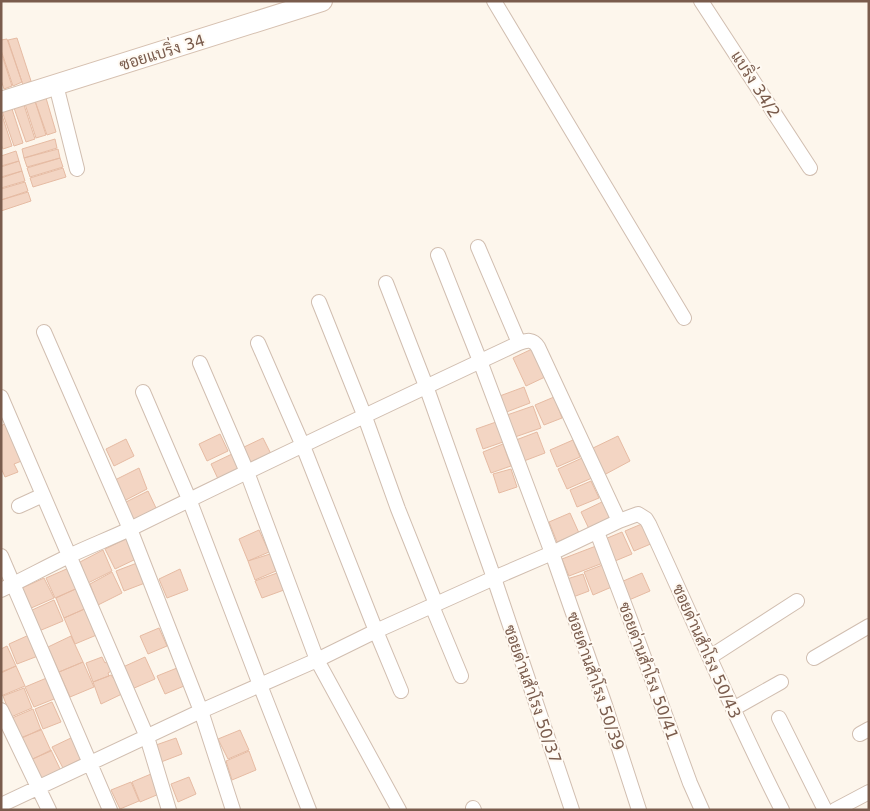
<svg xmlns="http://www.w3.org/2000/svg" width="870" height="811" font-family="'DejaVu Sans',Sarabun,sans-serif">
  <rect width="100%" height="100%" fill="#fdf6ec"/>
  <path fill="#f3d5c3" stroke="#e6bba3" d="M17,38L31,81L23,85L8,40Z
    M7,39L22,82L13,86L1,50V40Z
    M1,52L12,86L4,89L1,80Z
    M46,98L56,132L47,135L35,101Z
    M35,101L46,135L36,138L25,104Z
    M24,105L35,139L26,142L14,108Z
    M12,109L23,143L14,146L2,111Z
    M1,112L12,146L3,149L1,144Z
    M55,139L57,148L24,158L22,149Z
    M58,149L60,158L27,167L24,158Z
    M16,151L19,161L1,166V156Z
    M60,158L63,167L30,177L27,168Z
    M19,161L22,171L1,177V167Z
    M63,168L66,177L33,187L30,178Z
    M22,171L25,181L1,188V178Z
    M25,182L28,191L1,200V189Z
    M28,192L31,201L1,211V200Z
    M532,349L545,377L526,386L513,358Z
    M524,387L530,403L504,413L497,397Z
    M554,397L562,418L544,425L535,405Z
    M533,406L541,428L515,437L507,415Z
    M499,421L506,441L483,449L476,429Z
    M8,422L24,460L14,464L18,472L5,477L1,468V426Z
    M537,432L545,453L524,461L516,440Z
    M220,434L228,451L207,461L199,444Z
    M618,436L630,461L604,475L591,449Z
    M263,438L271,454L250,465L242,448Z
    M126,439L134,456L114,466L106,449Z
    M573,440L580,457L557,467L550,450Z
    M503,444L511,466L491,473L483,452Z
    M232,454L239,471L219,481L211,464Z
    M582,458L592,478L567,489L558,469Z
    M139,468L147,489L124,501L115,480Z
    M511,469L517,487L499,493L493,474Z
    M591,481L599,498L577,507L570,490Z
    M148,491L156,508L133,521L124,503Z
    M604,501L613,521L590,531L581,512Z
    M570,513L579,533L557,542L549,522Z
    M644,523L653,543L634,551L625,531Z
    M259,530L269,552L248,561L239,539Z
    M622,532L632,554L615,561L605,539Z
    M126,539L136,559L115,569L105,549Z
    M596,546L603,563L569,576L562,559Z
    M103,550L112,571L88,583L80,562Z
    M270,554L276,571L255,580L248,561Z
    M137,563L145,583L124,591L116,571Z
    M605,564L614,586L593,595L584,572Z
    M71,567L80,587L55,598L46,578Z
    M180,569L188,590L167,598L159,579Z
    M112,572L122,593L98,605L90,584Z
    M277,573L284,590L262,598L255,581Z
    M642,573L650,591L629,600L621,582Z
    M583,574L589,591L573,597L567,579Z
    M44,578L54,598L29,609L20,589Z
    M80,587L89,607L64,618L56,598Z
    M54,600L63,621L39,631L30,611Z
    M89,607L99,634L75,644L64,618Z
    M159,628L167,646L148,654L140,636Z
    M29,635L38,656L17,664L9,644Z
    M71,636L83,662L59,672L48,647Z
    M7,646L16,666L1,673V649Z
    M102,657L105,663L109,660L113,670L108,673L109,676L93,682L86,663Z
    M145,657L155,679L132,689L123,667Z
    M83,662L94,687L70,697L59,672Z
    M16,666L25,686L1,696V672Z
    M177,668L184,686L165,694L157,676Z
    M111,675L114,679L117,678L124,693L101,704L93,682Z
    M49,677L59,697L34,707L25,687Z
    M24,688L32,708L11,717L3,696Z
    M52,702L61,722L43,729L35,709Z
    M33,709L41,730L20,738L12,718Z
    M41,729L51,751L30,760L20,739Z
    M240,730L249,750L228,759L218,739Z
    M73,737L83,758L63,768L52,747Z
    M176,738L182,754L161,762L156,745Z
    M51,750L61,771L41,781L31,760Z
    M249,751L256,770L232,780L226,761Z
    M151,774L159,794L140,802L132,782Z
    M189,777L196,794L178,802L171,784Z
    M131,782L139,801L120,809L111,790Z"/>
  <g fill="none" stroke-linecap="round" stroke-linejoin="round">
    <g stroke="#d1beb0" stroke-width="16">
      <path id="street" d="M494,1L684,318
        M701,1L810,168
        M56,85L77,169
        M478,247L519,343
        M438,255L480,361L552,553L605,705L639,810
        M386,283L426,386L494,578L572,810
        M319,302L365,417L398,509L436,604
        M44,332L130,529L201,711L233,810
        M258,343L303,446L376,631L401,691
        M200,363L247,472L317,660L399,810
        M143,392L189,499L260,685L309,810
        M1,397L147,737L169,810
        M19,506L43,495
        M597,532L630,619L690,783L702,810
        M1,556L110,810
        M1,590C24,579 46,567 69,556C90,546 111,538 132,528C260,465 389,404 519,343C527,340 533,339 538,347L619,521
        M432,606L461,676
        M710,657L797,601
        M814,658L869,626
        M733,709L781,682
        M1,710L49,810
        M779,718L825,810
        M860,734L869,729
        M1,805L201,711L317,660L376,631L494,578L552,553L619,521L638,514L646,519L649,524C693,619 734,716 782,810
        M473,808L474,810
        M835,810L869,792"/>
    </g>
    <g stroke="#d6c0b0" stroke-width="22">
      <path id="secondary" d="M1,102L322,1"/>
    </g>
    <use href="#street" stroke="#fff" stroke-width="14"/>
    <use href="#secondary" stroke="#fff" stroke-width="20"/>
  </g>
  <g text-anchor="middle" stroke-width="4" stroke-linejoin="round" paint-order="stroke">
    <g font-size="16" fill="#7a5c4d" stroke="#fffaf3">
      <text transform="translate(162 52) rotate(-17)" y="6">ซอยแบริ่ง 34</text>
      <text transform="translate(756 84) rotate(57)" y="6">แบริ่ง 34/2</text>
      <text transform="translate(707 651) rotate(66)" y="6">ซอยด่านสำโรง 50/43</text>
      <text transform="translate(649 671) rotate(70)" y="6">ซอยด่านสำโรง 50/41</text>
      <text transform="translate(596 681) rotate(71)" y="6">ซอยด่านสำโรง 50/39</text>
      <text transform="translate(533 694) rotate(71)" y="6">ซอยด่านสำโรง 50/37</text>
    </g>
  </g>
  <rect width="870" height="811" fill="none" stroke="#7a5c4d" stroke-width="5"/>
</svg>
